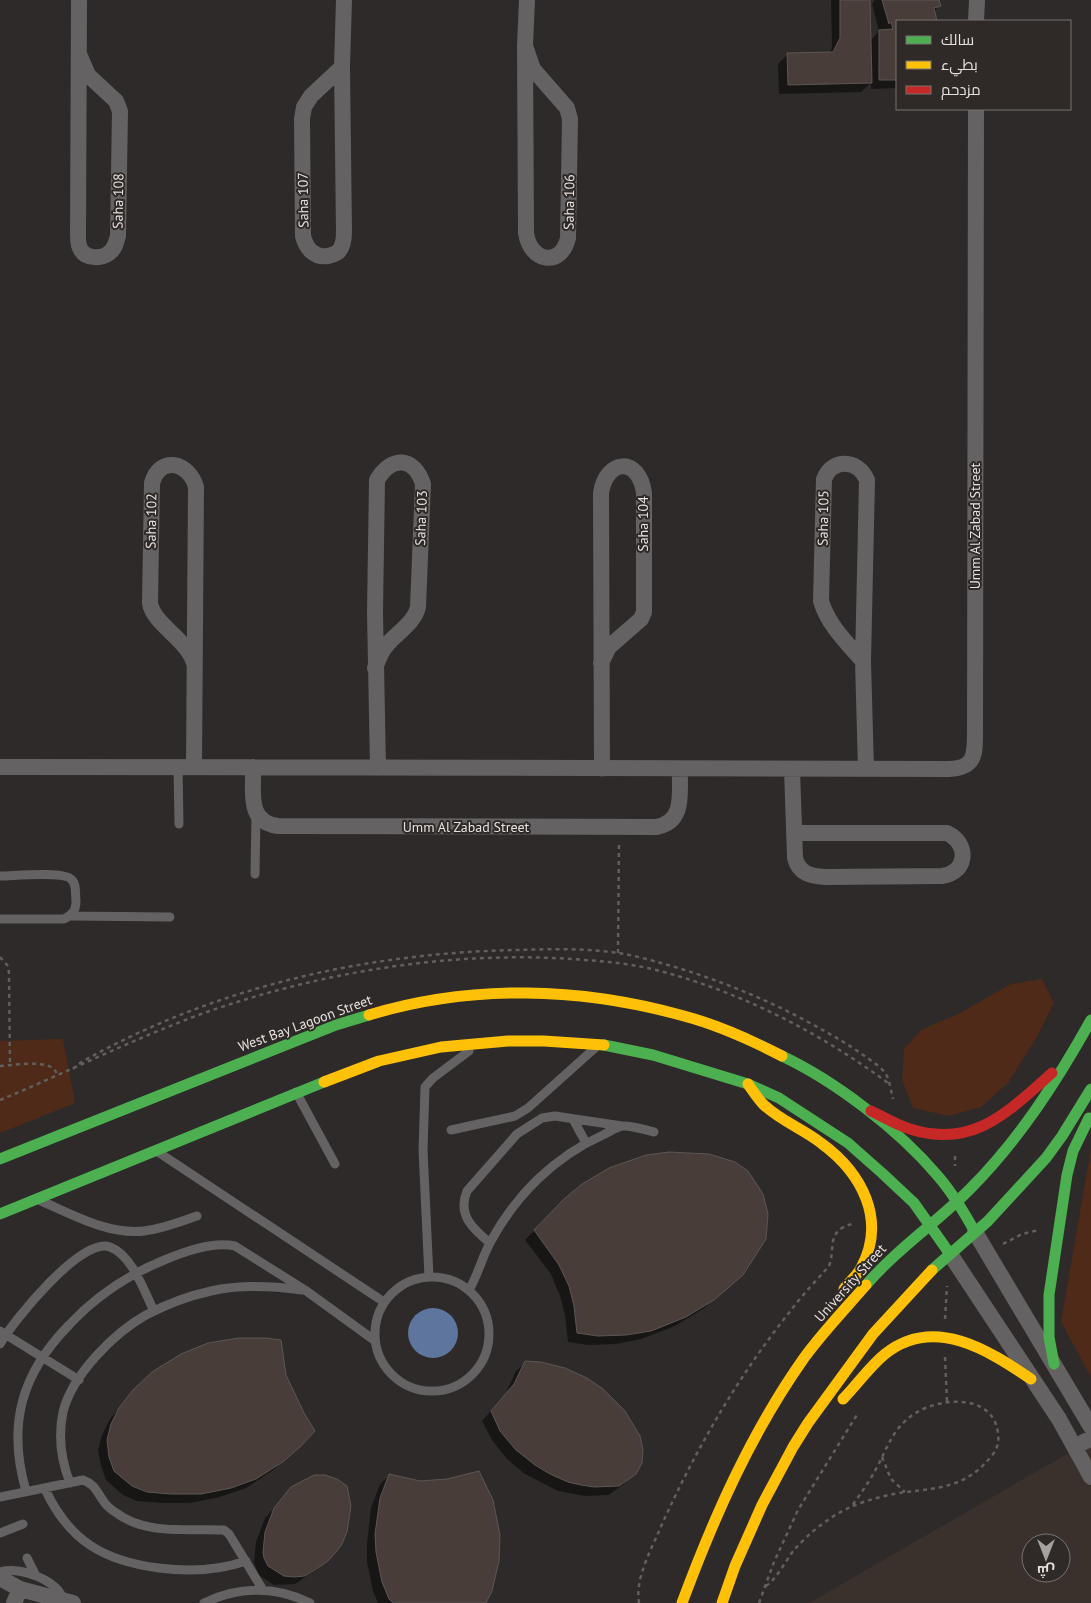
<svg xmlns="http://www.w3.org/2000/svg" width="1091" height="1603" font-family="'PT Sans',Cairo,sans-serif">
  <rect width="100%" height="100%" fill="#2d2a29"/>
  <path fill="#3a312c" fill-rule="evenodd" d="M1091,1440V1603H809ZM1031,1543H1061V1573H1031Z"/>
  <path fill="#502a19" d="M1042,979L1054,1003L1037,1037L1008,1083L981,1107L949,1116L913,1108L902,1080L904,1049L921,1030L958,1014L1011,984Z
    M63,1039L75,1103L0,1133V1041Z
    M1091,1149V1377L1061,1322Z"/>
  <path fill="#5e759d" d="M408 1333a25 25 0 1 1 50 0a25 25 0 1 1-50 0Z"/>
  <path fill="#0007" d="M831,0H869L870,41L879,31L872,4L875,0H938L939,6L934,12L936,21H897V88L871,89V83L861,92L779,94L778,64L788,54H829L832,48Z
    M555,1209L732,1284L703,1309L675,1326L641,1339L616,1344L588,1345L568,1342L565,1315L560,1296L551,1274L525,1240Z
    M526,1362L634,1473L625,1483L609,1495L585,1496L558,1491L525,1474L507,1459L492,1440L482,1421L505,1395L516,1371Z
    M285,1375L300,1446L273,1470L246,1488L220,1497L190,1503H161L137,1501L123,1495L106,1480L101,1466L98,1450L102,1435L110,1419L134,1391Z
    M390,1475L485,1603H378L373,1591L367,1562V1544L371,1508L380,1484Z
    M292,1488L328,1559L318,1569L295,1584L274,1585L259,1575L256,1568L254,1562L256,1542L265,1518Z"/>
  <path fill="#483d39" stroke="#5a5756" d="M840,0H870L872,83L788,85L787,53L833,52L840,38Z
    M882,0H939L941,6L934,8L937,21H897V80H879V30L893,29L891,22L889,24Z
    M669,1152L709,1154L735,1162L748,1171L763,1194L768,1214L766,1239L743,1275L714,1300L686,1317L651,1331L626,1335L598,1336L577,1333L574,1306L569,1286L559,1265L534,1230L564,1199L582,1184L609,1168L646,1155Z
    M239,1338H266L281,1340L286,1375L304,1413L315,1431L301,1446L284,1461L256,1479L231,1488L201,1494H171L147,1492L132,1486L114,1471L109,1457L107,1440L111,1424L119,1408L133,1390L152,1372L181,1354L208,1343Z
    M525,1361L541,1362L565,1368L587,1378L603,1389L625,1411L640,1436L643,1450L642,1463L636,1474L619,1486L594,1487L581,1485L568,1482L550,1474L535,1465L516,1450L500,1431L491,1411L514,1384Z
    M479,1471L493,1500L500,1535L499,1561L492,1591L486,1603H393L389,1599L382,1582L376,1552L375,1534L380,1498L389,1474L420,1481L447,1479Z
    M314,1475H325L337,1479L347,1486L351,1506L347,1532L341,1546L329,1560L318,1568L305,1576L294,1577L284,1576L268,1566L264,1558L263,1552L265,1532L274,1508L291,1487Z"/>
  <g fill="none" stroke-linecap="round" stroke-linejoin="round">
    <path stroke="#62605f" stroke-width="2.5" stroke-dasharray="4 4" stroke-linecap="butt" d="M618,953L619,842
      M0,957L8,966L9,973L10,1065
      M0,1066C13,1065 40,1061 51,1067C55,1069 56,1072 58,1076
      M73,1069L78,1064C211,988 364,953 516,950C549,949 585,948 618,953C632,955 647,959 661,963C708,976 754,994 797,1016C821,1029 844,1041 866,1057C873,1062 881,1067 886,1074C890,1082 891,1091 893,1099
      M0,1100C68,1072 135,1038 204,1013C321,972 448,951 571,959C600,961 628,963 656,970C739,991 819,1032 888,1083
      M955,1156V1166
      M1003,1244L1022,1234L1039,1230
      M945,1319L947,1286
      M945,1357L947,1401
      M882,1457L891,1479L905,1492
      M766,1586C776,1580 786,1560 794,1550C808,1534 831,1515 851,1507C866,1500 890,1494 906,1492C942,1488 969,1486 993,1454C998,1448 999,1440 998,1433C993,1393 940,1397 914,1414C892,1429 888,1447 876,1469C869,1482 860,1495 851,1507
      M639,1603C635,1579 650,1552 659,1531C694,1452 738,1376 792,1309C803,1294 817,1280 829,1266C836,1249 825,1231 852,1224
      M759,1603L774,1562L798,1510L858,1413"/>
    <path stroke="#646262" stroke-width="9" d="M178,766L179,824
      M255,874L256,814
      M0,876C14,876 62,871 71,879C77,884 75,894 76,901C76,911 72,915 64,919H0
      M71,916L170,917
      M296,1092L335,1164
      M573,1119L586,1143
      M451,1130L515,1116L528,1108L595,1048
      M158,1152L384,1302
      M41,1201C74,1215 108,1235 144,1231C162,1229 180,1222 197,1216
      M490,1243C473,1229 457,1215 467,1191L517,1134L542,1118L555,1116L622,1126
      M375 1334a57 57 0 1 1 114 0a57 57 0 1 1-114 0Z
      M429,1277L423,1150L425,1087L433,1078L469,1051
      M469,1290C478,1275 482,1257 491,1241C516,1195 554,1157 603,1135C609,1132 618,1126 624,1126C634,1126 645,1130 654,1132
      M0,1331L79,1380
      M0,1344C13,1321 82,1236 110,1247C132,1255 144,1291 154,1311
      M70,1483C61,1460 58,1436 63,1412C72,1375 114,1333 146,1315C167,1304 188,1296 211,1291C241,1284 272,1286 302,1290
      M45,1489C69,1541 104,1561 159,1568C189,1572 217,1571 246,1561
      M26,1491C7,1425 21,1374 69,1325C95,1297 126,1276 162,1261C183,1252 212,1241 235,1246L305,1290L374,1340
      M0,1497L83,1480C94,1484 96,1490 102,1499C105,1504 110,1509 115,1512C146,1536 189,1528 224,1530L229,1534L263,1590
      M0,1533L23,1524
      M27,1558L36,1576
      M0,1572C17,1567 43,1576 56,1588C60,1591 62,1596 64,1601
      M204,1603C238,1586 276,1586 310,1603"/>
    <path stroke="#646262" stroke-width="16" d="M976,21L977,0
      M525,46L533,69L567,108L570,119L568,238C561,268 530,262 526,233L525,46L527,0
      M79,54L88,75L116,101L120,111L118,236C116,242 115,249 109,253C102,259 86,259 81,250C78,246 78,239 78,235L79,0
      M342,67L311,96L304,107L302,119L303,236C306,248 314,258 328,256C332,255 336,254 339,251C343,246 344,238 344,232L342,67L344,0
      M863,661C847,643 828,625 821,601L824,479C832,458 858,459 867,480L863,661L866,769
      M601,663L609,647L641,619L644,612V493C639,456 606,459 601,493L602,769
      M375,668C378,661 380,653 386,646C396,633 414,624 418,607L423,484C414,456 391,456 377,480L375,612L378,768
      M194,766L196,487C189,462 160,455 152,483L150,603C153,624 187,639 194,663
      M0,767C316,765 633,770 949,769C975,768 975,755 975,733L976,109
      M253,767C254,791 246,822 278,826L656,827C686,822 679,792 680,769
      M792,769L795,858C799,874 811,876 825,877L942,876C967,873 970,844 947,833H795
      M975,1232L1091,1427
      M950,1254L1059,1419L1091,1477
      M1075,1447L1091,1438
      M0,1578L20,1589L73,1603
      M14,1603L20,1589"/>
    <path stroke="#4caf50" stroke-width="11" d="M604,1045L653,1055L748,1084L779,1098L848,1143L882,1173L914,1203L950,1254
      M782,1056C835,1081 899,1130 937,1175C952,1192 964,1212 975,1232
      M0,1159L336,1025L369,1015
      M0,1214L324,1082
      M932,1270L988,1221L1046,1158L1062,1136L1091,1089
      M866,1285C897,1249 936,1223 969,1190C1019,1140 1057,1081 1091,1020
      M1054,1364L1049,1337V1295L1067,1175L1073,1151L1089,1118"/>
    <path stroke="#ffc107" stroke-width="11" d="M369,1015C472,984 580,987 684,1016C718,1025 751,1040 782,1056
      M324,1082L379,1061L441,1047L508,1041H544L604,1045
      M748,1084C753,1091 758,1099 764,1105C781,1121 803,1129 821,1143C862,1173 887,1220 861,1268C857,1276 849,1282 844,1289
      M843,1399C857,1385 869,1367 885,1354C934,1315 988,1350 1031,1379
      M682,1603C714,1517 751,1433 804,1358C822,1333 846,1308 866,1285
      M722,1603L735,1566L762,1505L793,1447L808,1423L873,1334L932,1270"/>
    <path stroke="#c62828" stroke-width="11" d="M871,1111C884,1117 896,1125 910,1129C973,1149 1008,1112 1052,1073"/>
  </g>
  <g text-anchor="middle" stroke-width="4" stroke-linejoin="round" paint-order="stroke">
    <g font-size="14" fill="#e6e2e0" stroke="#2f2927">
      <text transform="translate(303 200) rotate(-91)" y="5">Saha 107</text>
      <text transform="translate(118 201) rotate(-89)" y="5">Saha 108</text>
      <text transform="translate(569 202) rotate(-89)" y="5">Saha 106</text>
      <text transform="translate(421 518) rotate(-88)" y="5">Saha 103</text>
      <text transform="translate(823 518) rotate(-89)" y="5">Saha 105</text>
      <text transform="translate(151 521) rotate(-89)" y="5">Saha 102</text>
      <text transform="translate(643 524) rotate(-90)" y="5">Saha 104</text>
      <text transform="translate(975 526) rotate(-90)" y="5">Umm Al Zabad Street</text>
      <text x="466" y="832">Umm Al Zabad Street</text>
      <text transform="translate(305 1023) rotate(-20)" y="5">West Bay Lagoon Street</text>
      <text transform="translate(850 1283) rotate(-48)" y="5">University Street</text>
    </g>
  </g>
  <rect x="896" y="20" width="175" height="90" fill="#2f2927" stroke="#787371"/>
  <rect x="906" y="36" width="25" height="8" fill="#4caf50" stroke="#787371"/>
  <text x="941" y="45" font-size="15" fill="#e6e2e0">سالك</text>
  <rect x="906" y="61" width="25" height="8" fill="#ffc107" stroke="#787371"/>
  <text x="941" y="70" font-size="15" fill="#e6e2e0">بطيء</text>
  <rect x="906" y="86" width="25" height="8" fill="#c62828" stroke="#787371"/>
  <text x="941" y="95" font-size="15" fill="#e6e2e0">مزدحم</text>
  <g transform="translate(1046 1558) rotate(180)"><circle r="24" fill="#2f2927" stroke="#787371"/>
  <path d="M0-4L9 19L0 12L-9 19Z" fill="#a5a2a0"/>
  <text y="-8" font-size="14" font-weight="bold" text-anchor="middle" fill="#e6e2e0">ش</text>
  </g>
</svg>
